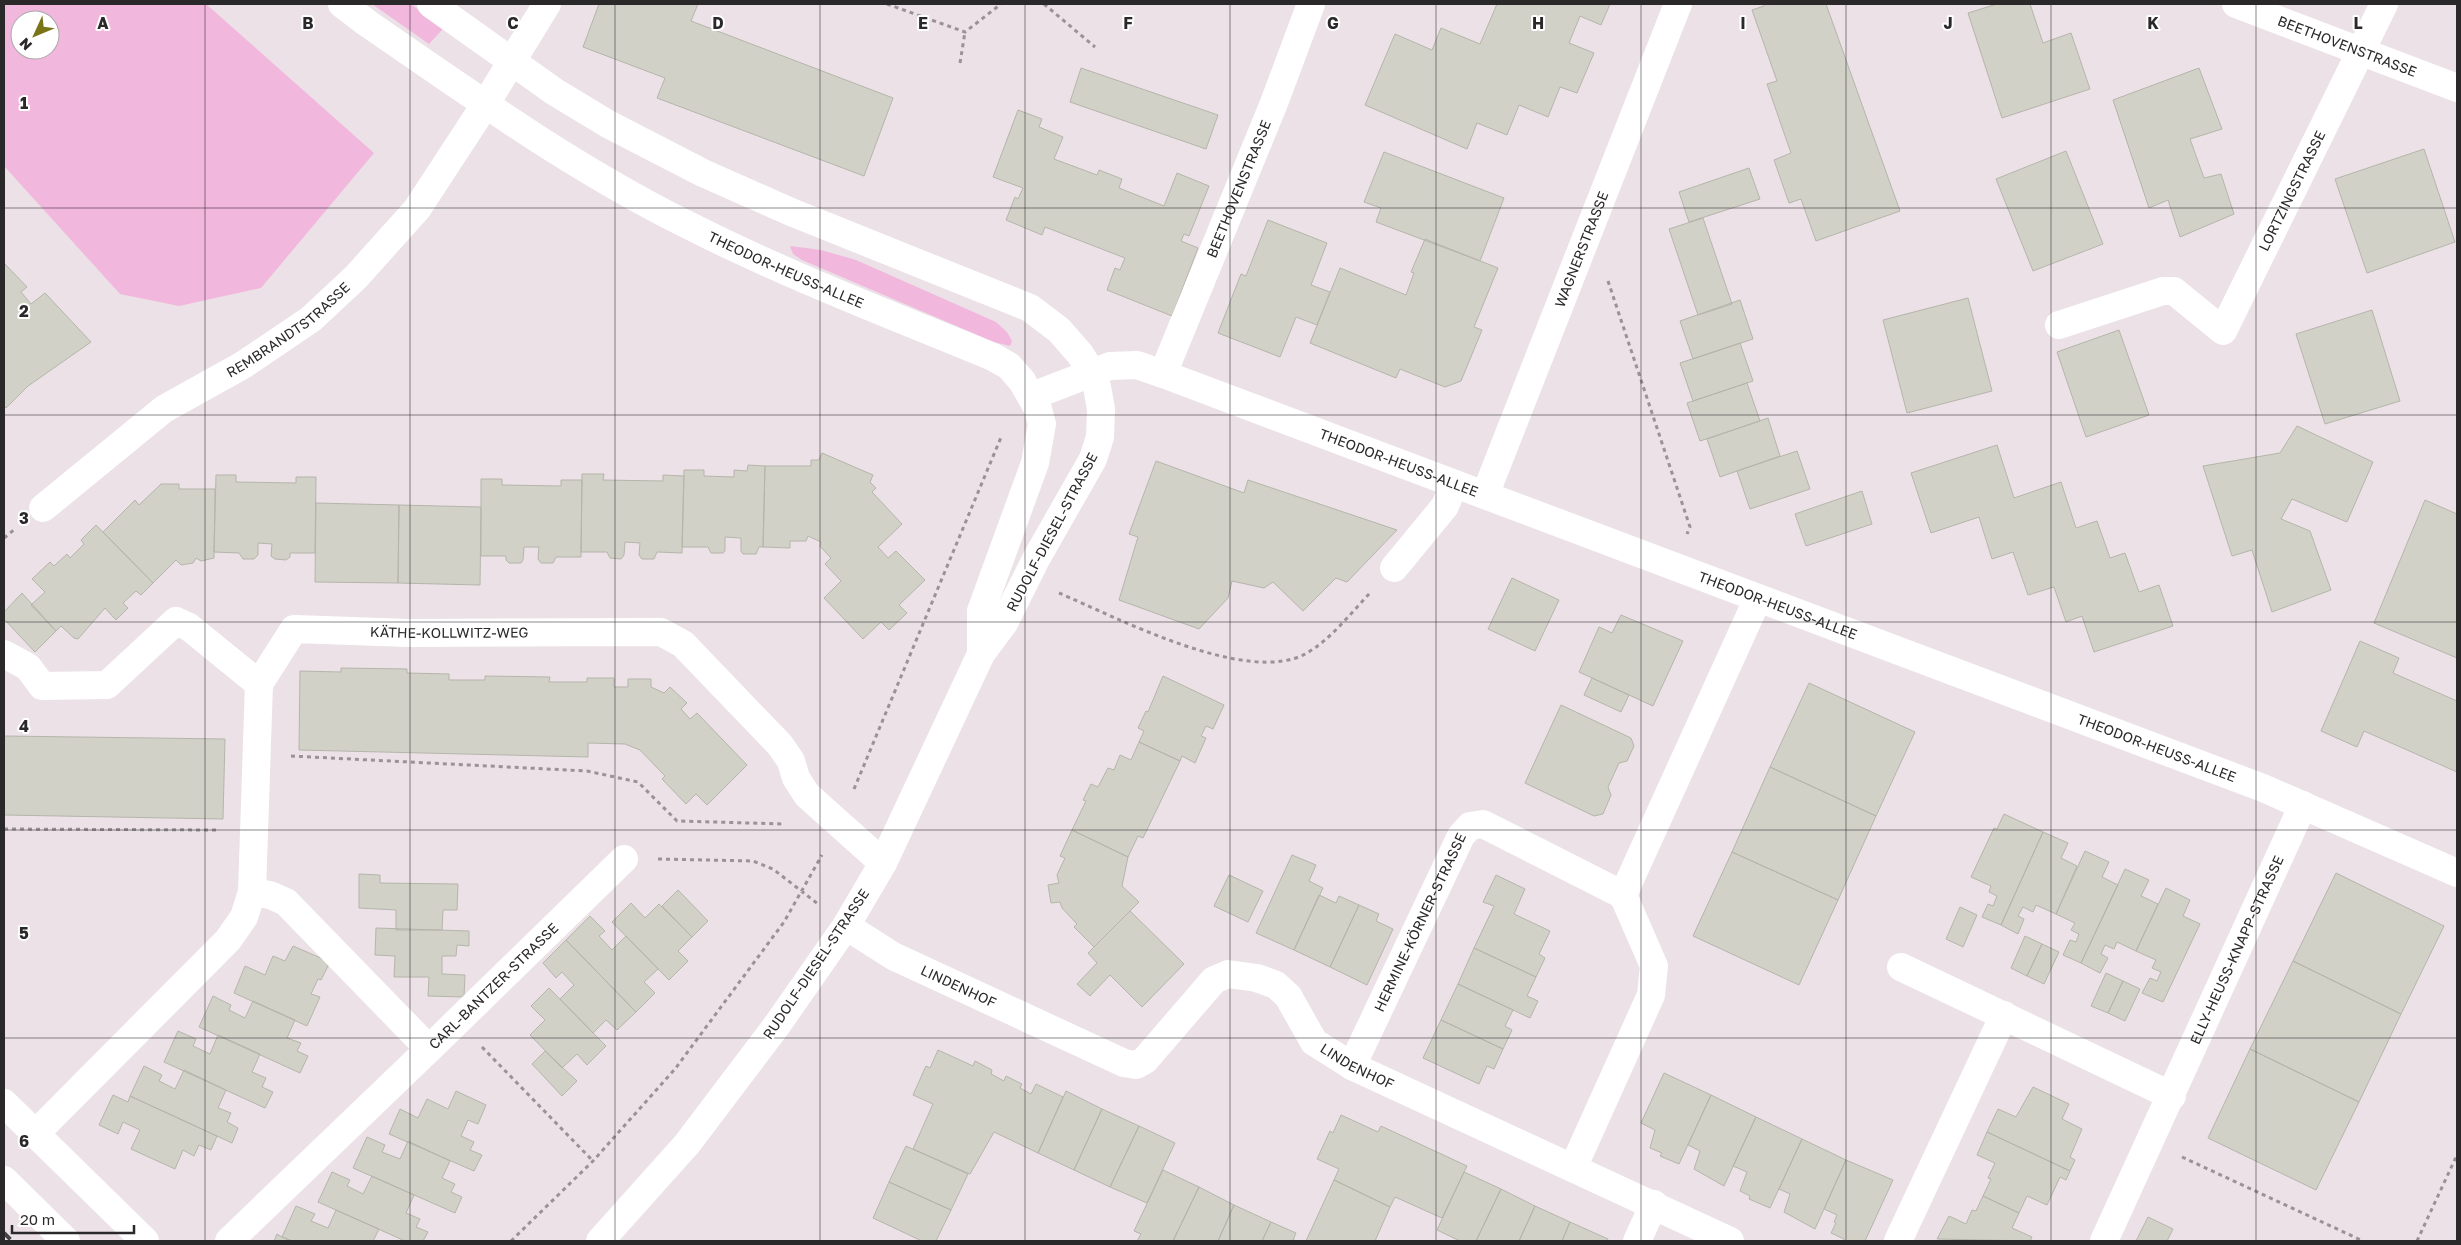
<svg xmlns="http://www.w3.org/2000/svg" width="2461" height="1245" font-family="'Golos Text',sans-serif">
  <rect width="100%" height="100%" fill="#ebe1e7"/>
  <path fill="#f2b7dd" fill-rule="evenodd" d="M4,4H206L374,153L261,288L179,306L120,294L4,166ZM20,20H50V50H20Z
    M372,4H411L443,29L429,44Z
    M790,246L821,250L856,260L996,322L1007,332L1012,341L1010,346L994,342L802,260L793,254Z"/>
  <path fill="#d1d1c8" stroke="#b5b5ab" d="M599,4H698L691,21L893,98L864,176L657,98L665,78L583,47Z
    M1497,4H1610L1601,25L1580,16L1569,43L1594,53L1577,93L1560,87L1548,117L1519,105L1507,135L1477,123L1467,149L1365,105L1395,34L1432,50L1441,28L1480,44Z
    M1764,4H1826L1900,211L1816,241L1801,199L1789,203L1774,160L1791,153L1767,84L1777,81L1752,10L1764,6Z
    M1997,4H2030L2043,43L2071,33L2090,89L2002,118L1968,13Z
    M1081,68L1218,115L1206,149L1070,102Z
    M2199,68L2222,129L2190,139L2204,178L2221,174L2234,214L2180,237L2168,200L2149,208L2113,100Z
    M1018,110L1042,119L1039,127L1063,137L1054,159L1097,175L1099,170L1122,179L1119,188L1164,206L1177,173L1209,186L1189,236L1184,234L1181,241L1198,248L1172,316L1107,290L1115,268L1120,270L1125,258L1045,227L1042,235L1006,220L1015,197L1018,199L1023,188L993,177Z
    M2424,149L2455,242L2367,273L2335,179Z
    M2066,151L2103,244L2033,271L1996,179Z
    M1384,152L1504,198L1480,261L1376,222L1381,208L1364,202Z
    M1749,168L1760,199L1689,222L1679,192Z
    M1703,218L1732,304L1698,315L1669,229Z
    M1268,220L1327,243L1311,285L1330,292L1317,325L1296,317L1280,357L1218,333L1241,274L1246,276Z
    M1425,239L1498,268L1474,327L1482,330L1461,381L1445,387L1400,369L1396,378L1310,343L1340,268L1406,295L1414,273L1411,272Z
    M4,263L27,287L21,292L31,304L45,293L91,342L28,386L6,408L4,405Z
    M1968,298L1992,391L1907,413L1883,320Z
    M1740,300L1753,339L1693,359L1680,321Z
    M2372,310L2400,401L2325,424L2296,334Z
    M2119,330L2149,415L2086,437L2057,352Z
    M1740,343L1753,381L1693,401L1680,363Z
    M1747,383L1760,421L1700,441L1687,403Z
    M1768,418L1780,456L1720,477L1707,439Z
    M2297,426L2373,462L2347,522L2292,499L2281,519L2310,531L2331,590L2272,612L2252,550L2232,556L2203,466L2280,453Z
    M1997,445L2014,498L2061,482L2076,528L2097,521L2110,558L2125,553L2139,592L2159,585L2173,626L2094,652L2082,616L2066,622L2054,587L2028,595L2013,552L1992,559L1979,517L1931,533L1911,473Z
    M1797,451L1810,489L1750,509L1737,471Z
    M822,453L873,475L870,482L876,488L872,492L902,524L878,547L888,558L896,551L925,580L899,605L907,613L889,630L881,622L863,639L824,598L841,581L825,564L831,558L820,546L821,542L808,536L806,541H790V548L763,547L765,466H811V460H819Z
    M1156,461L1244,493L1248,480L1397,530L1347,582L1336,578L1303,611L1273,582L1264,588L1232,581L1228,598L1199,629L1119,600L1138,537L1129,534Z
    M748,465L765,466L763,547H759L756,554H743L741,551V538L725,537V551L723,553H711L708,547H682L684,470H704V476L734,477V470L747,471Z
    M582,474H604L603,480L663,481V475L684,476L682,553L657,552L654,559H642L639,555L640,543L625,542L624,555L621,559L610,558L607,552H581Z
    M216,475H236V482L296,483V477H316L315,553H290V557L286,560L275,559L271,556L272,544L258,543V555L254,559H243L239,553L214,552Z
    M481,479H502V485L561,486V480H582L581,557H556L553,563H541L538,559L539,547H524L523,560L521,563H509L506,560V556H481Z
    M161,484H179V489H215L214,558L201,561L196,558L193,563L181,565L176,560L153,583L103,532L135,500L139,505Z
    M1862,491L1872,524L1806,546L1795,514Z
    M2425,500L2457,514V658L2374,623Z
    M316,503L399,505L398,583L315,582Z
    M399,505L481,507L480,585L398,583Z
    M96,525L153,583L141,595L136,591L123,603L128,608L116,620L105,608L78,639L74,638L61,626L56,631L31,605L45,592L32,579L50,562L54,566L67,554L70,558L84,544L81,540Z
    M1512,578L1559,600L1535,651L1488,629Z
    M22,593L56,631L35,652L4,619V612Z
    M1621,615L1683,641L1653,706L1579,672L1599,627L1612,633Z
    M2360,641L2399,658L2393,673L2457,701V772L2364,731L2357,747L2321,731Z
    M341,668L407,669V673L449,674V680H485V676L550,677L549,682H587V678H614V687H628V679H651V687L664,693L670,687L687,703L681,709L690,719L697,713L747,765L707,805L696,794L686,804L662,779L665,776L640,750L625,744L588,743V757L299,750L300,671L341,672Z
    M1163,676L1224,705L1213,729L1206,726L1201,736L1206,738L1195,763L1182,756L1180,761L1139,742L1144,731L1138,728L1146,711L1148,712Z
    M1592,678L1629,695L1621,712L1584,695Z
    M1809,683L1915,732L1876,816L1770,767Z
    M1561,705L1631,738L1634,746L1627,761L1619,763L1608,787L1611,795L1603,814L1594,816L1525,783Z
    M4,736L225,739L223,819L4,815Z
    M1139,742L1180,761L1143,838L1138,836L1128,857L1072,830L1086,801L1083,800L1091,784L1098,787L1108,768L1114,770L1120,755L1131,760Z
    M1770,767L1876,816L1838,900L1732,852Z
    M2004,814L2043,832L2001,925L1982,917L1988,904L1993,906L1997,896L1989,892L1991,886L1971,877L1994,828L1997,829Z
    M1072,830L1128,857L1122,886L1139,902L1094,947L1074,927L1077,924L1062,908L1060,902L1051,903L1048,885L1059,883L1057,875L1065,858L1060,856Z
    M2043,832L2068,843L2061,858L2077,866L2056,914L2036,905L2033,912L2023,907L2018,916L2024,919L2018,934L2001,925Z
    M2085,851L2109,862L2102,877L2118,885L2081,963L2063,955L2070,940L2076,942L2079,934L2071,930L2075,923L2056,914Z
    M1732,852L1838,900L1799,985L1693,936Z
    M1292,855L1316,865L1309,881L1323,888L1294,950L1256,933Z
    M2125,869L2149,880L2141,896L2158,904L2136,951L2117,942L2114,949L2105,945L2101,954L2108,958L2100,973L2081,963Z
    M2336,873L2444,926L2401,1014L2293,961Z
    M359,874L380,875V883L458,884L457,910H443L442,930H396V910L359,908Z
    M1229,875L1263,891L1248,922L1214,906Z
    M1496,875L1525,889L1514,914L1550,931L1539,954L1545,958L1536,977L1474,948L1494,906L1483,902Z
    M2166,888L2190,900L2183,916L2200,924L2163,1002L2142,993L2150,978L2157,981L2161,972L2152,968L2156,960L2136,951Z
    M678,890L708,921L692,937L662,906Z
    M1319,895L1336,903L1339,896L1359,905L1330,967L1294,950Z
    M631,903L645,918L659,904L692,937L678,951L688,961L669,980L612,922Z
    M1359,905L1379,914L1376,921L1393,929L1367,985L1330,967Z
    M1960,907L1977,915L1963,947L1946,939Z
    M1130,911L1184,964L1142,1007L1110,975L1090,996L1077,984L1097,963L1088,953Z
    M590,916L605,931L599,936L612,950L626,936L658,969L644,982L655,993L636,1012L566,940Z
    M376,928L469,931V946L457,945L456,956H442V974L465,975L464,997L428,996L429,977H394L395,956L375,955Z
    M2025,936L2042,944L2027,976L2011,968Z
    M566,940L636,1012L617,1030L606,1020L593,1033L560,999L574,985L562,972L556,978L543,963Z
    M2042,944L2059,952L2044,984L2027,976Z
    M293,946L330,962L321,980L318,979L311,994L320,997L307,1026L234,993L245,966L265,975L273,956L285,961Z
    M1474,948L1536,977L1527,996L1538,1001L1530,1018L1458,984Z
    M2293,961L2401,1014L2359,1102L2250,1049Z
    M2106,973L2123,981L2108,1013L2091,1006Z
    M2123,981L2140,989L2125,1021L2108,1013Z
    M1458,984L1513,1010L1505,1026L1512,1030L1503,1049L1441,1020Z
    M549,988L606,1046L587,1065L577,1054L562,1068L530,1035L545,1020L531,1006Z
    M213,996L231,1005L229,1010L245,1018L253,1001L295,1020L287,1038L301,1043L297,1051L308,1056L300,1073L199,1027Z
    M1441,1020L1503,1049L1494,1069L1487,1066L1479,1084L1423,1058Z
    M178,1031L196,1039L193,1046L210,1054L218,1035L260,1054L252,1072L266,1078L262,1087L273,1092L265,1108L164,1062Z
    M2250,1049L2359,1102L2316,1190L2208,1138Z
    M938,1050L973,1066L975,1061L992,1070L991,1074L1004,1081L1006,1076L1022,1084L1020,1088L1031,1094L1036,1084L1063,1097L1038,1153L994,1132L970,1174L913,1149L933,1104L913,1095L926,1066L930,1068Z
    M545,1051L577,1081L562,1096L532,1064Z
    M144,1066L162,1075L159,1081L175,1089L184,1070L226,1090L218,1108L231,1113L227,1122L238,1128L232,1143L130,1096Z
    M1664,1073L1711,1095L1679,1164L1660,1156L1662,1153L1650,1148L1655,1130L1641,1123Z
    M2033,1087L2069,1104L2062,1119L2082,1129L2070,1157L2075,1160L2070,1171L1987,1132L1998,1109L2016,1117Z
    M456,1091L486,1105L478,1124L468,1120L461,1136L474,1142L470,1150L482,1155L474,1171L389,1134L400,1109L418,1118L427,1099L448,1109Z
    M1066,1091L1102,1109L1074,1170L1038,1153Z
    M113,1095L128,1102L130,1096L217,1136L211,1150L199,1145L194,1156L183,1150L175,1169L131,1149L140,1130L123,1122L118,1134L99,1125Z
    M1711,1095L1756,1117L1724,1186L1694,1169L1700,1151L1688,1145Z
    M1102,1109L1139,1126L1110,1187L1074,1170Z
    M1341,1115L1378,1132L1381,1126L1467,1166L1442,1218L1395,1197L1390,1207L1334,1180L1339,1169L1317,1159L1330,1131L1333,1133Z
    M1756,1117L1802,1139L1770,1208L1749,1199L1750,1196L1740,1191L1747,1172L1733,1166Z
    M1139,1126L1175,1143L1147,1203L1110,1187Z
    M1987,1132L2070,1171L2066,1180L2060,1177L2047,1205L2027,1196L2019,1213L1983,1196L1991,1179L1988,1178L1995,1163L1977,1155Z
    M367,1137L385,1145L382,1152L400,1159L408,1141L450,1161L442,1178L455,1184L451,1192L462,1197L455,1213L353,1168Z
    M1802,1139L1846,1160L1815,1229L1784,1212L1790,1194L1779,1189Z
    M906,1146L968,1174L951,1210L889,1182Z
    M1846,1160L1893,1180L1865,1241H1844V1239L1831,1233L1836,1223L1834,1222L1837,1215L1824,1209Z
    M1163,1170L1199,1187L1173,1241H1137L1141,1234L1134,1231Z
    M332,1172L350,1180L347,1186L363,1194L372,1176L414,1195L406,1213L420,1219L416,1227L428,1232L423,1241H405L318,1202Z
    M1464,1172L1501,1189L1476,1241H1460L1437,1230Z
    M1334,1180L1390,1207L1375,1241H1306Z
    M889,1182L951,1210L936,1241H922L873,1218Z
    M1199,1187L1234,1205L1218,1241H1173Z
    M1501,1189L1535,1206L1519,1241H1476Z
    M1983,1196L2019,1213L2012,1228L2032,1237L2030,1241L1937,1239L1949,1216L1966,1224L1972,1210L1976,1211Z
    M1234,1205L1271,1222L1262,1241H1218Z
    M296,1206L315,1214L311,1221L328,1228L336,1210L379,1229L373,1241H292L282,1237Z
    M1535,1206L1570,1222L1562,1241H1519Z
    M2148,1217L2173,1229L2167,1241H2136Z
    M1271,1222L1296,1233L1293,1240L1298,1241H1262Z
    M1570,1222L1608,1239L1607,1241H1562Z
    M277,1234L282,1237L292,1241H274Z"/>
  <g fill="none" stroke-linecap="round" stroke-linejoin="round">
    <path stroke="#999296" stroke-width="3" stroke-dasharray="4 4" stroke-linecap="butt" d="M887,4L965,32L1001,4
      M1044,4L1095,47
      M960,63L965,32
      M1608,281L1690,527L1687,534
      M4,538L15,529
      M1059,593C1116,617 1248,687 1307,653C1331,639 1350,614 1370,593
      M291,756L587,771L638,782L677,821L785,824
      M854,789L1002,435
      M4,829L218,830
      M658,859L753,861L773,869L818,904
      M482,1047L593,1161
      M2182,1157L2363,1241
      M511,1241L593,1161L675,1069L784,922L822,855
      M2417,1241L2457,1155"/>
    <g stroke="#fff" stroke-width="28">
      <path id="s1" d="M342,4L367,23C470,94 572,167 684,223C784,274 889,314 993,357L1009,366L1022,381L1038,409L1042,424L1035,463L981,611V654"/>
      <path d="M431,4L555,92L608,124L703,173L791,212L1030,308L1059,330L1080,354L1092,373L1097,387L1101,409L1100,437L1093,459L1036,559L1004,623L981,654L883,863L846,926L777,1025L687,1144L600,1241"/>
      <path id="s2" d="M2236,4L2457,88"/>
      <path id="s3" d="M2059,325L2163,291H2174L2223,331L2384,4"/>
      <path id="s4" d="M1163,374L1274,103L1311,4"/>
      <path id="s5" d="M1032,396L1110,366L1137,365L1163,374L2263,788L2457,873"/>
      <path id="s6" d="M1485,495L1678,4"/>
      <path id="s7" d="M43,508L164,409L243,365L311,319L356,277L417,209L485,105L547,4"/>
      <path d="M1394,568L1445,506L1454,484"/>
      <path id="s8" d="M4,654L28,667L42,686L107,685L176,621L189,627L259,684L294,629L409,633L661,632L683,644L780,745L791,761L796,778L807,795L883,863"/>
      <path id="s9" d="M252,892L270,895L286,902L429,1049L624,859"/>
      <path id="s10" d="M846,926L893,956L1124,1063L1136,1065L1145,1060L1214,980L1228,974L1257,978L1276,985L1288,996L1314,1042L1352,1066L1730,1241"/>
      <path d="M1901,967L2172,1096"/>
      <path id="s11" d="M1352,1066L1461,836L1470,826L1483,824L1623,895"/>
      <path d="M4,1103L145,1241"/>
      <path d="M35,1134L228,940L244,917L252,892L259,684"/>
      <path d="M1573,1168L1651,995L1654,966L1623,895L1758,598"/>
      <path d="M4,1180L66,1241"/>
      <path d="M229,1241L429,1049"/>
      <path d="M1637,1241L1654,1204"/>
      <path d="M1898,1241L2004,1015"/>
      <path id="s12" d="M2104,1241L2303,805"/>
    </g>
    <path stroke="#484446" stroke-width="4" stroke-dasharray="9 9" stroke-linecap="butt" d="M4,1233L12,1241"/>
  </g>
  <path fill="none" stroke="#2b282a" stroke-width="1" stroke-opacity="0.55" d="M205,4V1241M410,4V1241M615,4V1241M820,4V1241M1025,4V1241M1230,4V1241M1436,4V1241M1641,4V1241M1846,4V1241M2051,4V1241M2256,4V1241M4,208H2457M4,415H2457M4,622H2457M4,830H2457M4,1038H2457"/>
  <g text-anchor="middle" stroke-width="4" stroke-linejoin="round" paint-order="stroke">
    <g font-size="14" fill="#2b282a" stroke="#fff">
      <text dy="5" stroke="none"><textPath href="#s2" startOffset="119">BEETHOVENSTRASSE</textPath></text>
      <text dy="5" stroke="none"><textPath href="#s4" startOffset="200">BEETHOVENSTRASSE</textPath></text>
      <text dy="5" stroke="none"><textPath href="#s3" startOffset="340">LORTZINGSTRASSE</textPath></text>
      <text dy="5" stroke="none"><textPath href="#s6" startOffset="264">WAGNERSTRASSE</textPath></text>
      <text dy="5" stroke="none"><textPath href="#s1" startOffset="519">THEODOR-HEUSS-ALLEE</textPath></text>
      <text dy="5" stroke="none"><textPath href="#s7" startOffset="304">REMBRANDTSTRASSE</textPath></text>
      <text dy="5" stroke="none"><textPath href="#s5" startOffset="390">THEODOR-HEUSS-ALLEE</textPath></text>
      <text transform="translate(1052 532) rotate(-62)" y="5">RUDOLF-DIESEL-STRASSE</text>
      <text dy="5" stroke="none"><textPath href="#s5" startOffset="795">THEODOR-HEUSS-ALLEE</textPath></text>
      <text dy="5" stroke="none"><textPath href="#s8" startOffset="535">KÄTHE-KOLLWITZ-WEG</textPath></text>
      <text dy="5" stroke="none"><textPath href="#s5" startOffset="1200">THEODOR-HEUSS-ALLEE</textPath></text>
      <text dy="5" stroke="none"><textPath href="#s11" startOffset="159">HERMINE-KÖRNER-STRASSE</textPath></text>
      <text dy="5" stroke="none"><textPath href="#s12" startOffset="320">ELLY-HEUSS-KNAPP-STRASSE</textPath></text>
      <text transform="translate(816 964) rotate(-56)" y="5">RUDOLF-DIESEL-STRASSE</text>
      <text dy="5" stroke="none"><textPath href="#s9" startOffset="331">CARL-BANTZER-STRASSE</textPath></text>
      <text dy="5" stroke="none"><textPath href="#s10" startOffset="128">LINDENHOF</textPath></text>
      <text dy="5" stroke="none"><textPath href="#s10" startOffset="622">LINDENHOF</textPath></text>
    </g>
  </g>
  <g font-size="16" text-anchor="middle" font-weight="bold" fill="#2b282a" stroke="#fff" stroke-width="4" stroke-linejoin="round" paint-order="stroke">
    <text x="103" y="29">A</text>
    <text x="308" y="29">B</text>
    <text x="513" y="29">C</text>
    <text x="718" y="29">D</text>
    <text x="923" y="29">E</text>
    <text x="1128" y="29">F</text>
    <text x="1333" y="29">G</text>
    <text x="1538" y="29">H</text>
    <text x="1743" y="29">I</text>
    <text x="1948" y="29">J</text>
    <text x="2153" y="29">K</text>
    <text x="2358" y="29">L</text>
    <text x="24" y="109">1</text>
    <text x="24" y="317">2</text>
    <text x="24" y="524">3</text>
    <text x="24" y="732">4</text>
    <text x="24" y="939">5</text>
    <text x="24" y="1147">6</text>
  </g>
  <rect width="2461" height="1245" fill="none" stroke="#2b282a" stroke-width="10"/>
  <g transform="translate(35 35) rotate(226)"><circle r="24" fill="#ffffff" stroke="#aaa9aa"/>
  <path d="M0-4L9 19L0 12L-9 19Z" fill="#7a7418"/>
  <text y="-8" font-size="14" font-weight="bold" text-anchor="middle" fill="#2b282a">N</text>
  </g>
  <path d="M12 1225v8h122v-8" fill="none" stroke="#2b282a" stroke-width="2.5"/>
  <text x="20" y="1225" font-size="15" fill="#2b282a" stroke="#ffffff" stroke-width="4" paint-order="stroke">20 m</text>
</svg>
